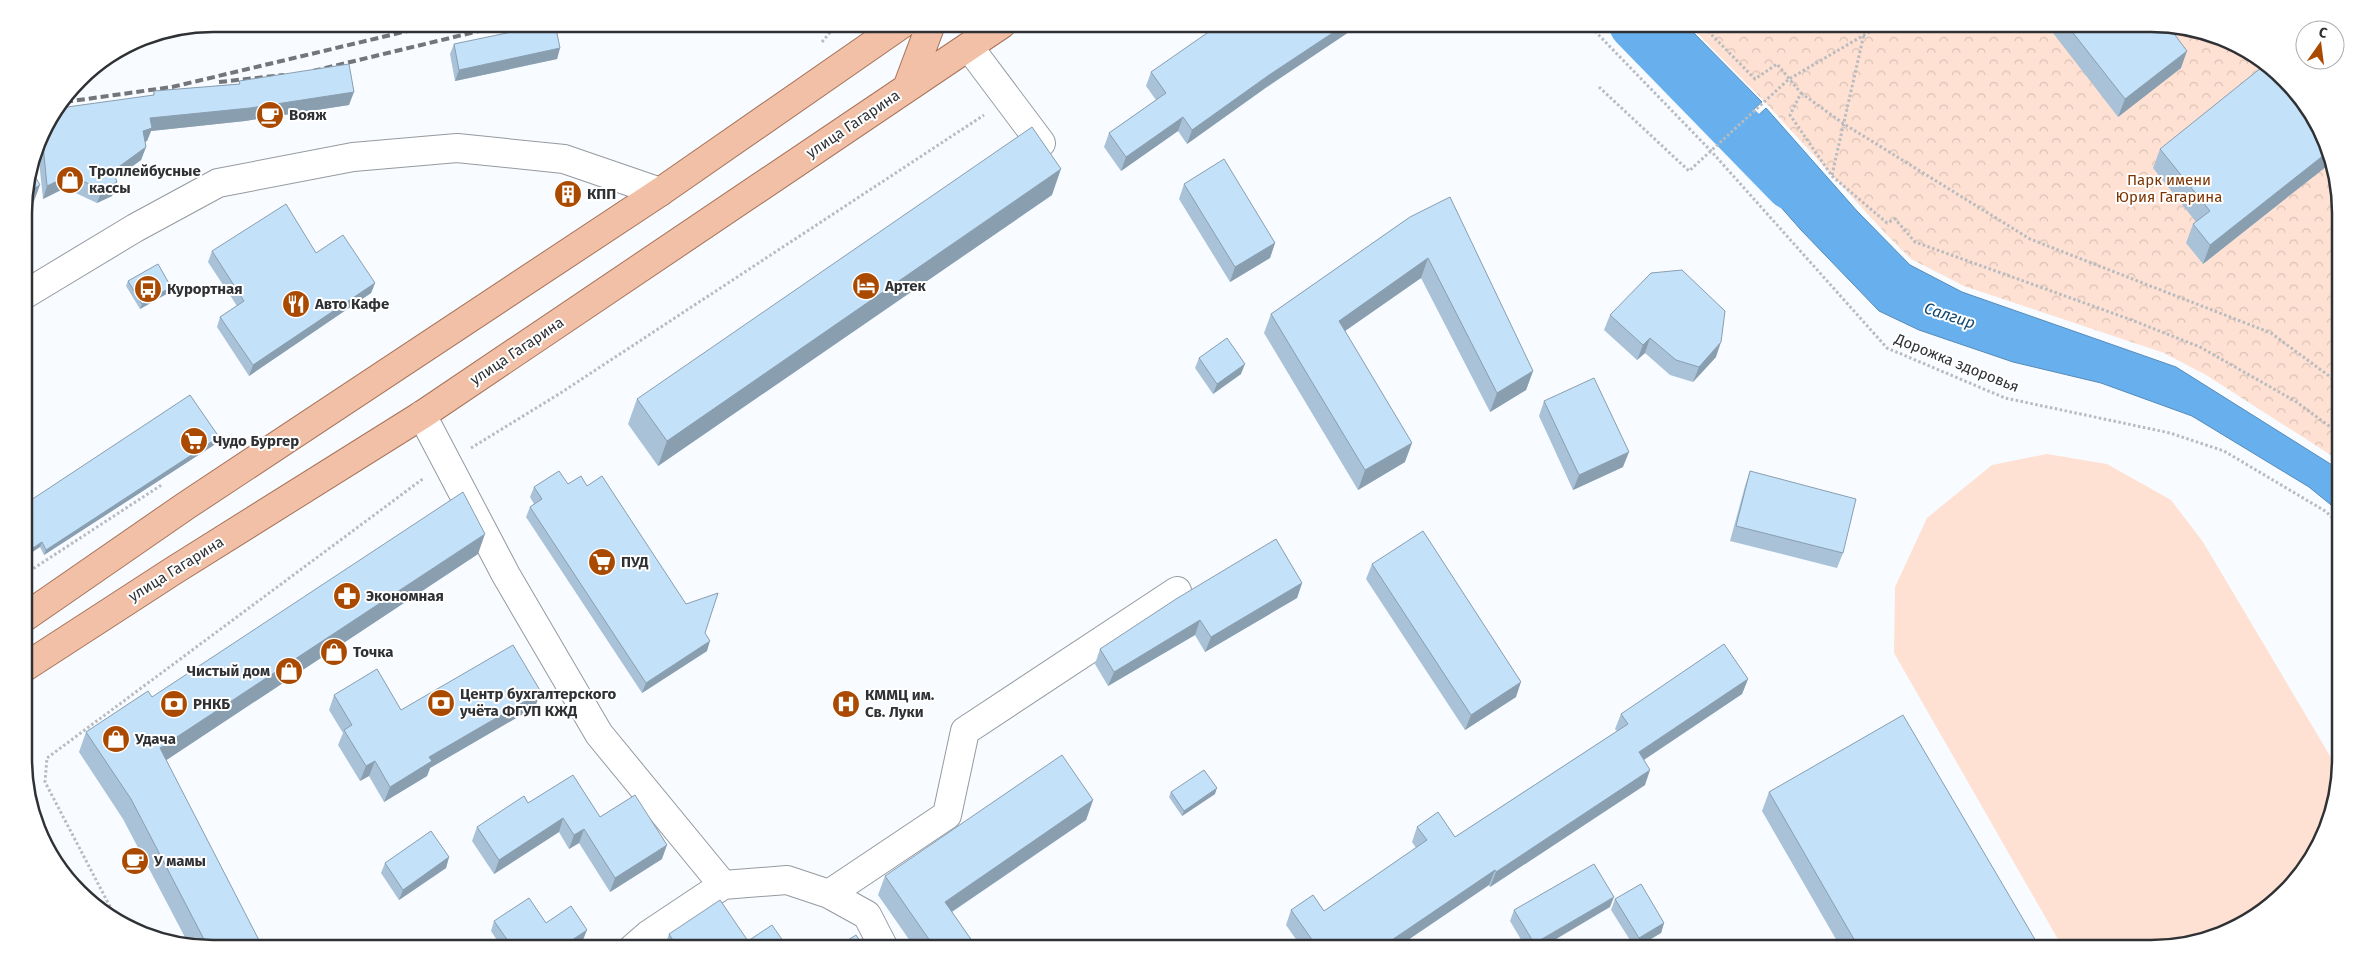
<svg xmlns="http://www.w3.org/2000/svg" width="2365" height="972" font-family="'Fira Sans',sans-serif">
  <defs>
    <pattern id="park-crowns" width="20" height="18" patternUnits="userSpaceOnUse" patternTransform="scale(1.25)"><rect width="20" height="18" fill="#fee1d3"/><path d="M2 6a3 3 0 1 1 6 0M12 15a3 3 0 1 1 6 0" fill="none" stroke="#dac2b6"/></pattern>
  </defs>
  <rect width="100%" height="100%" fill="#f8fbff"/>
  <path fill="url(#park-crowns)" d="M1688,24H2151L2224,38L2267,63L2302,98L2327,141L2340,189V461L2206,375L2164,353L1964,286L1911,259L1886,234L1765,102Z"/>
  <path fill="#fee1d3" d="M2047,454L2107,464L2171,500L2203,542L2339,771L2327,831L2302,874L2267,909L2212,938L2163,948H2063L1894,653L1895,587L1927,518L1992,465Z"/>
  <path fill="#67b0ed" stroke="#568ab6" d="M1605,24H1685L1762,102L1720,139Z
    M1766,108L1857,211L1910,265L1962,292L2176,367L2340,470L2341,513L2309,487L2192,416L2101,383L2013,362L1919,330L1879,311L1801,230L1726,145Z"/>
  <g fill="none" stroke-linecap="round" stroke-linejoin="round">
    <path stroke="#67b0ed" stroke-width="52" d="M1635,24L1791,184"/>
    <g stroke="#959a9f" stroke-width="30">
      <path id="minor" d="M969,47L1041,143
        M24,295L135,228L218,183L353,157L457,148L564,159L660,192
        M422,415L506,575L599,734L723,885L787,880L829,894L947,815L965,731L1177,591
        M829,894L867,915L884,948
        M633,948L648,935L723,885"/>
    </g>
    <g stroke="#a77358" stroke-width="30">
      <path id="major" d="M907,88L931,24
        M25,617L187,505L660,192L902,24
        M25,667L173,571L422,415L1002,24"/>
    </g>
    <path stroke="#b8bbbf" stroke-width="3" stroke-dasharray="2.5 2.5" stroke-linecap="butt" d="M1588,24L1711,151L1887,348L2005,398L2170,433L2224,451L2325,511L2341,525
      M1701,24L1755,79L1777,64L1801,93L1790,115L1832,176L1887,223L1895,219L1915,242L2129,319L2200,347L2295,401L2340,434
      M822,42L837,24
      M1599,87L1689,171L1789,79L1883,24
      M1801,93L1844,124L2030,239L2271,333L2340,384
      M1832,175L1864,34
      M471,448L559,394L984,115
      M25,574L163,484
      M117,920L45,782L47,758L424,478"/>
    <use href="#minor" stroke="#fff" stroke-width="28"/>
    <use href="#major" stroke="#f1c0a6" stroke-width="28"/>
    <path stroke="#737578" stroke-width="4" stroke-dasharray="8 4" stroke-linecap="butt" d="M313,71L508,24
      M219,82L284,75
      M65,102L172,87L437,24"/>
  </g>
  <path fill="#a9c2d7" d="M2046,24H2151L2178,29L2174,33L2181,68L2118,117Z
    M454,44L560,48L557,59L455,81L450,54Z
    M1151,72L1264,89L1187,144L1178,131L1121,171L1104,147L1109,133L1156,100L1146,86Z
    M239,81L349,105L245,121L151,131L147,141L145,142L146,147L141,160L116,178L112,196L97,203L65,188L43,199L38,151L43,130L153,95L154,91L239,84Z
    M2327,141L2332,162L2203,264L2186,243L2193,224L2196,222L2153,168L2160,149Z
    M1184,184L1275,243L1270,258L1230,282L1179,199Z
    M1052,195L658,466L628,424L637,399Z
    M1410,217L1533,371L1526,390L1490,412L1421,278L1345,331L1405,462L1358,490L1264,333L1271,314Z
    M212,251L316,253L375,283L371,293L249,376L217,327L220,317L237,306L208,262Z
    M128,281L170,292L140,309L126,286Z
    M1610,315L1716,357L1693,382L1670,375L1645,353L1637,360L1604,330Z
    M1199,358L1241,374L1213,394L1195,368Z
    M1544,401L1623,467L1573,490L1539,416Z
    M219,437L217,443L44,555L40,547L25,504Z
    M1750,471L1843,553L1837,568L1730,541L1745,486Z
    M568,484L587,486L705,633L707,651L642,693L526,517L530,507L534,504L530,497L534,487Z
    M478,554L166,760L214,948L188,943L123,819L79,752L86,732L152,697Z
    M1372,564L1516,697L1465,730L1366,579Z
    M1302,583L1297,598L1205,652L1195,635L1108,686L1095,664L1100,649Z
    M1748,679L1742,694L1644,760L1645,785L1490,887L1489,885L1396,948H1302L1286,925L1291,910L1324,911L1416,848L1412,842L1417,827L1455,837L1617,731L1615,729L1621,714Z
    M334,695L401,710L535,707L430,768L427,776L384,802L369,776L360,781L338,745L343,733L329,710Z
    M1171,792L1215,794L1182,816L1169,797Z
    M1769,792L2040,948H1841L1762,811Z
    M1093,800L1086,820L952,912L977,948H915L878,895L885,876Z
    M528,803L600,817L662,859L610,892L579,843L569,849L559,832L494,874L472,841L477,827Z
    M449,857L446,868L399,900L381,873L385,863Z
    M1615,899L1664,923L1661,933L1636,948H1635L1611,910Z
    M1610,907L1526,948L1510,921L1514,910Z
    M494,921L546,923L583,940L571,948H502L491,931Z
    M669,934L748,941L788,948H664Z"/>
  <path fill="#899eaf" d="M1346,24H1361L1264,89L1187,144L1192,130L1269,75Z
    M2168,27L2178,29L2162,43Z
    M164,34L81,81L88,71L141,38Z
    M560,48L557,59L455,81L459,70Z
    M2187,51L2181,68L2118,117L2125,99Z
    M354,92L349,105L245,121L151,131L147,141L138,144L143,131L150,118Z
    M1183,117L1178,131L1121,171L1126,157Z
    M146,147L141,160L108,184L113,171Z
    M2329,151L2332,162L2203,264L2210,245Z
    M1061,169L1052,195L658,466L667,441Z
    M70,175L65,188L43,199L47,186Z
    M117,182L112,196L97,203L102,190Z
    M40,185L33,204L24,209V201L27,192Z
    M1275,243L1270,258L1230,282L1235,267Z
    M1428,258L1421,278L1332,340L1339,321Z
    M375,283L371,293L249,376L253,365Z
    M171,287L170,292L140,309L142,304Z
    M1650,338L1645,353L1637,360L1643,345Z
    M1721,342L1716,357L1693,382L1699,367Z
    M1245,364L1241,374L1213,394L1217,384Z
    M1533,371L1526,390L1490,412L1497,393Z
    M219,437L217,443L44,555L46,550Z
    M1412,443L1405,462L1358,490L1365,470Z
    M1629,452L1623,467L1573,490L1579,475Z
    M485,534L478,554L153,769L160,748Z
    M42,542L40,547L25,557V553Z
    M1302,583L1297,598L1205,652L1211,637Z
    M1200,620L1195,635L1108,686L1114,672Z
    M710,641L707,651L642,693L646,683Z
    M1748,679L1742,694L1633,767L1639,752Z
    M1521,682L1516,697L1465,730L1471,715Z
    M541,692L535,707L430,768L427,776L384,802L390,787L429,757Z
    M375,761L369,776L360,781L366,766Z
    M1650,770L1645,785L1490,887L1496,872Z
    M1217,788L1215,794L1182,816L1184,811Z
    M1093,800L1086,820L938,921L945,902Z
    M563,818L559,832L494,874L499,860Z
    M584,829L579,843L569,849L574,835Z
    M667,845L662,859L610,892L615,878Z
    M449,857L446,868L399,900L403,890Z
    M1495,870L1489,885L1396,948H1380Z
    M1614,897L1610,907L1541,948H1533L1534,944Z
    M1664,923L1661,933L1635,948L1639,938Z
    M587,930L583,940L571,948H560Z"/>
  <path fill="#c4e1fa" stroke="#899eaf" d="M550,24H555L560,48L459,70L454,44Z
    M1220,24H1346L1269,75L1192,130L1183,117L1126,157L1109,133L1166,93L1151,72Z
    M2066,24H2151L2169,27L2187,51L2125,99Z
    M2267,63L2302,98L2327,141L2329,151L2210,245L2193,224L2210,211L2160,149Z
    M349,64L354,92L250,108L150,118L152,128L143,131L146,147L113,171L117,182L102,190L70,175L47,186L42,134L43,130L60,108L154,95V91L240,84L239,81Z
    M1032,127L1061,169L667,441L637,399Z
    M1224,159L1275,243L1235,267L1184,184Z
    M32,171L40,185L27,192Z
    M1450,197L1533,371L1497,393L1428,258L1339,321L1412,443L1365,470L1271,314L1410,217Z
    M286,204L316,253L343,235L375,283L253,365L220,317L244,301L212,251Z
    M158,264L171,287L142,304L128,281Z
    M1682,270L1725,311L1721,342L1699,367L1676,360L1650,338L1643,345L1610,315L1651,273Z
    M1227,338L1245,364L1217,384L1199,358Z
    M1594,378L1629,452L1579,475L1544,401Z
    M190,395L219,437L46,550L42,542L25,553V504Z
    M559,471L568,484L581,476L587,486L602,476L686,604L718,593L705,633L710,641L646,683L530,507L542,499L534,487Z
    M1750,471L1856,499L1843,553L1736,526Z
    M463,492L485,534L160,748L263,948H214L208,947L131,799L86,732L148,691L152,697Z
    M1423,531L1521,682L1471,715L1372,564Z
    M1276,539L1302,583L1211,637L1200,620L1114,672L1100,649L1176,599Z
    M1724,644L1748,679L1639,752L1650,770L1496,872L1495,870L1380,948H1318L1291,910L1313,895L1324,911L1427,840L1417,827L1438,812L1455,837L1628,724L1621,714Z
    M513,645L541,692L429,757L432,761L390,787L375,761L366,766L344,730L352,725L334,695L377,669L401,710Z
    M1903,715L2040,948H1859L1769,792Z
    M1062,755L1093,800L945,902L977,948H935L885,876Z
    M1204,770L1217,788L1184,811L1171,792Z
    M573,775L600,817L635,795L667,845L615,878L584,829L574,835L563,818L499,860L477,827L524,796L528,803Z
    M431,831L449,857L403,890L385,863Z
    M1594,864L1614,897L1535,943H1534L1514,910Z
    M1641,884L1664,923L1639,938L1615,899Z
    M529,898L546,923L571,906L587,930L560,948H513L494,921Z
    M720,900L748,941L772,925L788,948H678L669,934Z
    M856,935L865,948H835Z
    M1535,943L1538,948H1526Z
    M438,945L440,948H432Z"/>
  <defs>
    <g id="cafe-disc" transform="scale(1.4375)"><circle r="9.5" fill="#aa4a01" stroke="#fff"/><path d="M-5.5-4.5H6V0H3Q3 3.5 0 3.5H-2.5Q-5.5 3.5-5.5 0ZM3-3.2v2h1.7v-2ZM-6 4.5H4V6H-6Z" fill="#fff"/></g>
    <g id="shop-disc" transform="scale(1.4375)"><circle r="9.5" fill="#aa4a01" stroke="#fff"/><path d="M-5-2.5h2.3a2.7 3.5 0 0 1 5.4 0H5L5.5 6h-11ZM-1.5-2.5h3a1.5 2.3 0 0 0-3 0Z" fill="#fff"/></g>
    <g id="building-disc" transform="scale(1.4375)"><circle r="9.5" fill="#aa4a01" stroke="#fff"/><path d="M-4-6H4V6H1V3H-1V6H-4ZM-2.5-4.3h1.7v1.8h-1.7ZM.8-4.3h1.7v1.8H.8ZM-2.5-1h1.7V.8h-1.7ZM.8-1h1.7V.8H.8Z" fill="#fff"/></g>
    <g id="hotel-disc" transform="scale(1.4375)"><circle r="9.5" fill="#aa4a01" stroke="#fff"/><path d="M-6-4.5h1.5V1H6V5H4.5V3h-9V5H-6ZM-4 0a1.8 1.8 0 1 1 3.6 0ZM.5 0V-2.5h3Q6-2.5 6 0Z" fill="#fff"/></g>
    <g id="bus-disc" transform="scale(1.4375)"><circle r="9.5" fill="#aa4a01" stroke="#fff"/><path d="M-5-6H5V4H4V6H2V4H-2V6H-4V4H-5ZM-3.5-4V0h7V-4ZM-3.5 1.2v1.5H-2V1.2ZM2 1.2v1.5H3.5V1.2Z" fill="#fff"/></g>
    <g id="restaurant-disc" transform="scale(1.4375)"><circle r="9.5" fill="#aa4a01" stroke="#fff"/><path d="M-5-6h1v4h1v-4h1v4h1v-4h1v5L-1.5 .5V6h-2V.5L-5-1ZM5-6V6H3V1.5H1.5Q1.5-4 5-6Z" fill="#fff"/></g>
    <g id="supermarket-disc" transform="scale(1.4375)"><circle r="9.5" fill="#aa4a01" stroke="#fff"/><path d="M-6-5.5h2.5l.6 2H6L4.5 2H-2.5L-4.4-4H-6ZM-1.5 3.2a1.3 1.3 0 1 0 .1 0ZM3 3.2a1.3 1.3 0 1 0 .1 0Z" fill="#fff"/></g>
    <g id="pharmacy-disc" transform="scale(1.4375)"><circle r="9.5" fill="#aa4a01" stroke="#fff"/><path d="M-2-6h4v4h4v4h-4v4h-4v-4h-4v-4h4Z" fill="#fff"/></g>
    <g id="bank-disc" transform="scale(1.4375)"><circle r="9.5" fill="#aa4a01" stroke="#fff"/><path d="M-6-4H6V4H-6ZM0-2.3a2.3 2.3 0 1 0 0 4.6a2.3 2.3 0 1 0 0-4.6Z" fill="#fff"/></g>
    <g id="hospital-disc" transform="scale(1.4375)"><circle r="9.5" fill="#aa4a01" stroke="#fff"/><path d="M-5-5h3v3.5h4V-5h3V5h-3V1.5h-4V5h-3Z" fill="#fff"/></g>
  </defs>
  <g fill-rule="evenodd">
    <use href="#cafe-disc" x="270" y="115"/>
    <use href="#shop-disc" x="70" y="180"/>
    <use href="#building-disc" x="568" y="194"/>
    <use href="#hotel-disc" x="866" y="286"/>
    <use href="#bus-disc" x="148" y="289"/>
    <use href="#restaurant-disc" x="296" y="304"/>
    <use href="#supermarket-disc" x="194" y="441"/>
    <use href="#supermarket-disc" x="602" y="562"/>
    <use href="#pharmacy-disc" x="347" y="596"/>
    <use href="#shop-disc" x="334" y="652"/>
    <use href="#shop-disc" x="289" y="671"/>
    <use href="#bank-disc" x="441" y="703"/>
    <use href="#bank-disc" x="174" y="704"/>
    <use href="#hospital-disc" x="846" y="704"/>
    <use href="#shop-disc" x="116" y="739"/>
    <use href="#cafe-disc" x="135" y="861"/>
  </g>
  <g text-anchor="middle" stroke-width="4" stroke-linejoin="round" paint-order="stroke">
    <g font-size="15" font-weight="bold" fill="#2f3134" stroke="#fff" text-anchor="start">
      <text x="289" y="120">Вояж</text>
      <text x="89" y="176">Троллейбусные<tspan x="89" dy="17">кассы</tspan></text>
      <text x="587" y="199">КПП</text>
      <text x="885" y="291">Артек</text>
      <text x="167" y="294">Курортная</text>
      <text x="315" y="309">Авто Кафе</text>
      <text x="213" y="446">Чудо Бургер</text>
      <text x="621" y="567">ПУД</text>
      <text x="366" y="601">Экономная</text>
      <text x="353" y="657">Точка</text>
      <text x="270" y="676" text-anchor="end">Чистый дом</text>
      <text x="460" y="699">Центр бухгалтерского<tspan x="460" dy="17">учёта ФГУП КЖД</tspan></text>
      <text x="865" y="700">КММЦ им.<tspan x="865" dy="17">Св. Луки</tspan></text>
      <text x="193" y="709">РНКБ</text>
      <text x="135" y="744">Удача</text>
      <text x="154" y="866">У мамы</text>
    </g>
    <g font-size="15" fill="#2f3134" stroke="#fff">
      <text transform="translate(853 124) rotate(-34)" y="5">улица Гагарина</text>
      <text transform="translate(517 351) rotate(-34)" y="5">улица Гагарина</text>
      <text transform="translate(1957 363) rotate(22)" y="5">Дорожка здоровья</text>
      <text transform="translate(176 569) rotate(-32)" y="5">улица Гагарина</text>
    </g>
    <g font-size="15" fill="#7d3400" stroke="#fff">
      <text x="2169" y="185">Парк имени<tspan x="2169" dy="17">Юрия Гагарина</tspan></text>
    </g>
    <g font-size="16" font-style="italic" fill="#124870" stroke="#fff">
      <text transform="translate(1950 315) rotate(18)" y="6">Салгир</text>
    </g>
  </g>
  <path d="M0 0H2365V972H0ZM213 32H2151A181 181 0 0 1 2332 213V759A181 181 0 0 1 2151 940H213A181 181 0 0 1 32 759V213A181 181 0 0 1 213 32Z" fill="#fff" fill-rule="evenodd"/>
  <path fill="none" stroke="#2f3134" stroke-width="2.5" d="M213 32H2151A181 181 0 0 1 2332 213V759A181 181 0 0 1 2151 940H213A181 181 0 0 1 32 759V213A181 181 0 0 1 213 32Z"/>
  <g transform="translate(2320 45) rotate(14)"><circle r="24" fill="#ffffff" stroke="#acadae"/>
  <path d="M0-4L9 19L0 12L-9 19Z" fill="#aa4a01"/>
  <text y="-8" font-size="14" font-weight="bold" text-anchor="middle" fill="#2f3134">С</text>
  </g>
</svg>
